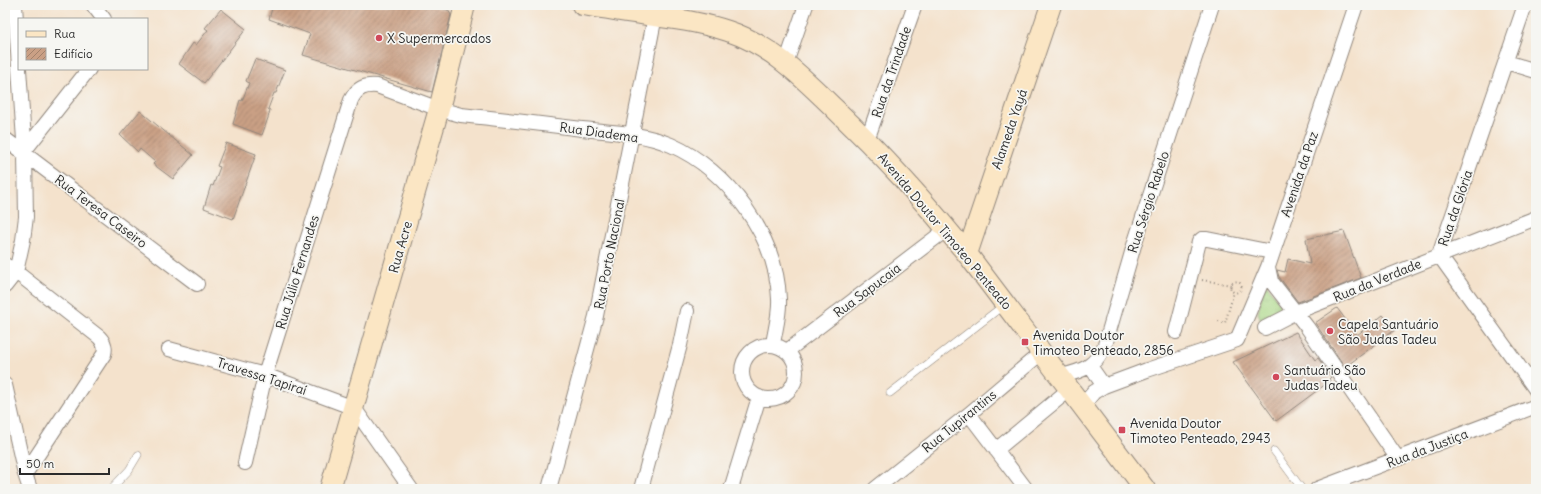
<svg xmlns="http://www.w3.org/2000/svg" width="1541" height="494" font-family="Delius,sans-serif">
  <defs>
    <pattern id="park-tufts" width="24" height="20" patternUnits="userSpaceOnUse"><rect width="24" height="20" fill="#aad885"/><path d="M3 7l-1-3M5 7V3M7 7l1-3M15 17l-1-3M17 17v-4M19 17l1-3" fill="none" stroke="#92ba73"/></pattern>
    <pattern id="building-hatch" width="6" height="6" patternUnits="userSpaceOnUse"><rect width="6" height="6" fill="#caa085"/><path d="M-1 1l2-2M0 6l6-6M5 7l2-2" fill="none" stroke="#a4836d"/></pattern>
  </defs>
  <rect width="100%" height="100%" fill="#f6f6f2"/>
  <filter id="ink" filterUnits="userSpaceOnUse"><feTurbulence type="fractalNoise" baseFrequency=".025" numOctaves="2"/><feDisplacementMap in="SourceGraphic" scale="8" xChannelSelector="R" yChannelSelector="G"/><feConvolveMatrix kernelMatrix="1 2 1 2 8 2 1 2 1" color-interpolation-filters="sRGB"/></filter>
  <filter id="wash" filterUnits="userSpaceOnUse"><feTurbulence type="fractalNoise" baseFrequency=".012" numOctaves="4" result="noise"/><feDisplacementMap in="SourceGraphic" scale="16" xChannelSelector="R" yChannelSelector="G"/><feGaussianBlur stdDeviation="0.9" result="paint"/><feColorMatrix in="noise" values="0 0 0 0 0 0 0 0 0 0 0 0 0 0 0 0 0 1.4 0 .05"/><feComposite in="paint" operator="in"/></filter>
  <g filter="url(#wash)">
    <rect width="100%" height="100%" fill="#f4e2cc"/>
    <path fill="url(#park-tufts)" stroke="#6a8258" d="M1264,285L1268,286L1284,310C1277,318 1272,322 1261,320L1258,313Z"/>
    <g id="blocks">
      <path fill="url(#building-hatch)" d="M273,5H306L319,10L320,5H429L448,10L451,15L432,92L303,55L310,34L269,19Z
        M221,9L246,29L204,83L179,64L193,43L196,45L208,30L205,28Z
        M255,59L285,70L276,93H274L268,109L270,110L268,118L262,135L233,124L240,100L242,101L249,83L246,81Z
        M140,111L193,155L173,179L153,164L155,162L140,149L138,152L120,135Z
        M226,143L256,154L233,219L204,208L211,185L213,186L220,167L217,166Z
        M1344,231L1361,278L1298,302L1279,277L1277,270L1285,272L1288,259L1310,264L1306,239Z
        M1337,308L1357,335L1383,315L1395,330L1345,367L1315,323Z
        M1296,332L1315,360L1318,358L1331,377L1329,379L1330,381L1276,421L1233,362Z"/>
    </g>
  </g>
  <g filter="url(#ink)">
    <use href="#blocks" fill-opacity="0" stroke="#90867c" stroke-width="1"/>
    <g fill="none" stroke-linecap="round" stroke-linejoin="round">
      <g stroke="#90867c" stroke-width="8">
        <path id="lane" d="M890,393L1004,305
          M1274,451L1302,489
          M111,489L129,470L138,455"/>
      </g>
      <g stroke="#90867c" stroke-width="16">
        <path id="street" d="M15,5L19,67
          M93,5L104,19
          M1506,62L1536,71
          M786,63L806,5
          M5,139L197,284
          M867,140L915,5
          M25,150L89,69
          M1439,255L1525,5
          M1439,255L1536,390
          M5,265L16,272L99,337C104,342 106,347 104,354L25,474
          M1268,267L1271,281L1307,327L1398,459
          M5,286L16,272L23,240L26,217L25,154L19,69
          M1265,328L1296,312L1536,218
          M1176,332L1199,242L1202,239H1207L1272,252
          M742 372a27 27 0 1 1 54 0a27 27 0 1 1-54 0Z
          M169,349L265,375L354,408L411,489
          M787,351L947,229
          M1090,366L1104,386
          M1061,376C1083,371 1095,367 1105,345L1135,242L1212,5
          M5,385L25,474L30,489
          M1084,407L1088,399L1094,392L1104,386L1147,370L1237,340L1268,267L1356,5
          M969,414L1026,489
          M996,450L1070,389
          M245,463L265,375L351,100C357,88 364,85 377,86L439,109L461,115C502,119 542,124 582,129C611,132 644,133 671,145C728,170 777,237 779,299C780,314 775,330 773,344
          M549,489L596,316L655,16
          M641,489L680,345L687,311
          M731,489L759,397
          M875,489L969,414L1042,352
          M1317,489L1536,406"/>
      </g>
      <g stroke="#90867c" stroke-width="22">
        <path id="secondary" d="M582,5C606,9 630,12 654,16C679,19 704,23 728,31C771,45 803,78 835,109C884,156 929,206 971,259L1145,489
          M967,254L1051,5
          M330,489L439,109L465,5"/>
      </g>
      <path stroke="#90867c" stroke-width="2" stroke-dasharray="1 3" stroke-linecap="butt" d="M1202,280L1231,285
        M1230.5 287a5.5 5.5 0 1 1 11 0a5.5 5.5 0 1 1-11 0Z
        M1218,321L1225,323L1234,292"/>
      <use href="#lane" stroke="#fff" stroke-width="7"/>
      <use href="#street" stroke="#fff" stroke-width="14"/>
      <use href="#secondary" stroke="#fbe6c4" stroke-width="20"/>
    </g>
  </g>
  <g fill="#d1495b" stroke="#f6f6f2" stroke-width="1.5">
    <circle cx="379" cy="38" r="4"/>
    <circle cx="1330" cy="331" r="4"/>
    <rect x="1021" y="338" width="8" height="8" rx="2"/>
    <circle cx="1276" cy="377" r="4"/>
    <rect x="1118" y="426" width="8" height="8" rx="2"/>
  </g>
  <g text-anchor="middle" stroke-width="3.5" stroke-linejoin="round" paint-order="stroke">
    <g font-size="13" fill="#2b2b2b" stroke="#f6f6f2" text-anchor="start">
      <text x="387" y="43">X Supermercados</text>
      <text x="1338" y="329">Capela Santuário<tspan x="1338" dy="15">São Judas Tadeu</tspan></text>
      <text x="1033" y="340">Avenida Doutor<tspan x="1033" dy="15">Timoteo Penteado, 2856</tspan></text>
      <text x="1284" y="375">Santuário São<tspan x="1284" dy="15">Judas Tadeu</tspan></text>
      <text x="1130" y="428">Avenida Doutor<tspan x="1130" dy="15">Timoteo Penteado, 2943</tspan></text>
    </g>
    <g font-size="13" fill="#2b2b2b" stroke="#f6f6f2">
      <text transform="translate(891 72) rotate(-71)" y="5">Rua da Trindade</text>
      <text transform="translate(1009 129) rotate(-71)" y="5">Alameda Yayá</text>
      <text transform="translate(599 132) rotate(8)" y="5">Rua Diadema</text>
      <text transform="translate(1299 174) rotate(-71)" y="5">Avenida da Paz</text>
      <text transform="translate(1148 202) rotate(-72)" y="5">Rua Sérgio Rabelo</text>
      <text transform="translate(1455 208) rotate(-71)" y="5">Rua da Glória</text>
      <text transform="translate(101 211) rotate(37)" y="5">Rua Teresa Caseiro</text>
      <text transform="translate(945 231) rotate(50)" y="5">Avenida Doutor Timoteo Penteado</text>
      <text transform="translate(400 247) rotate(-74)" y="5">Rua Acre</text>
      <text transform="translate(609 254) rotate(-79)" y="5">Rua Porto Nacional</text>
      <text transform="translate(297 272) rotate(-73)" y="5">Rua Júlio Fernandes</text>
      <text transform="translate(1377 280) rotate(-22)" y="5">Rua da Verdade</text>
      <text transform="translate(867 290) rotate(-37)" y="5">Rua Sapucaia</text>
      <text transform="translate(262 376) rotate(18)" y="5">Travessa Tapiraí</text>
      <text transform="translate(959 421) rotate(-39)" y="5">Rua Tupirantins</text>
      <text transform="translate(1427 448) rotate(-21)" y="5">Rua da Justiça</text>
    </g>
  </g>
  <rect width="1541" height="494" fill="none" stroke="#f6f6f2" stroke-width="20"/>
  <rect x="18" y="18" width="130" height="52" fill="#f6f6f2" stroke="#a5a5a2"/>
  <rect x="26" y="31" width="20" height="6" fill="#fbe6c4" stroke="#a5a5a2"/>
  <text x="54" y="38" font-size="12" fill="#2b2b2b">Rua</text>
  <rect x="26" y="48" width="20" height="12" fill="url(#building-hatch)" stroke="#a5a5a2"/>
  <text x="54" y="58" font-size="12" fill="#2b2b2b">Edifício</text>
  <path d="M20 468v6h89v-6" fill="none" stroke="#2b2b2b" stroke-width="2"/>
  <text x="26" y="468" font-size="12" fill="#2b2b2b" stroke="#f6f6f2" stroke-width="3" paint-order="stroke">50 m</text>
</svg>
